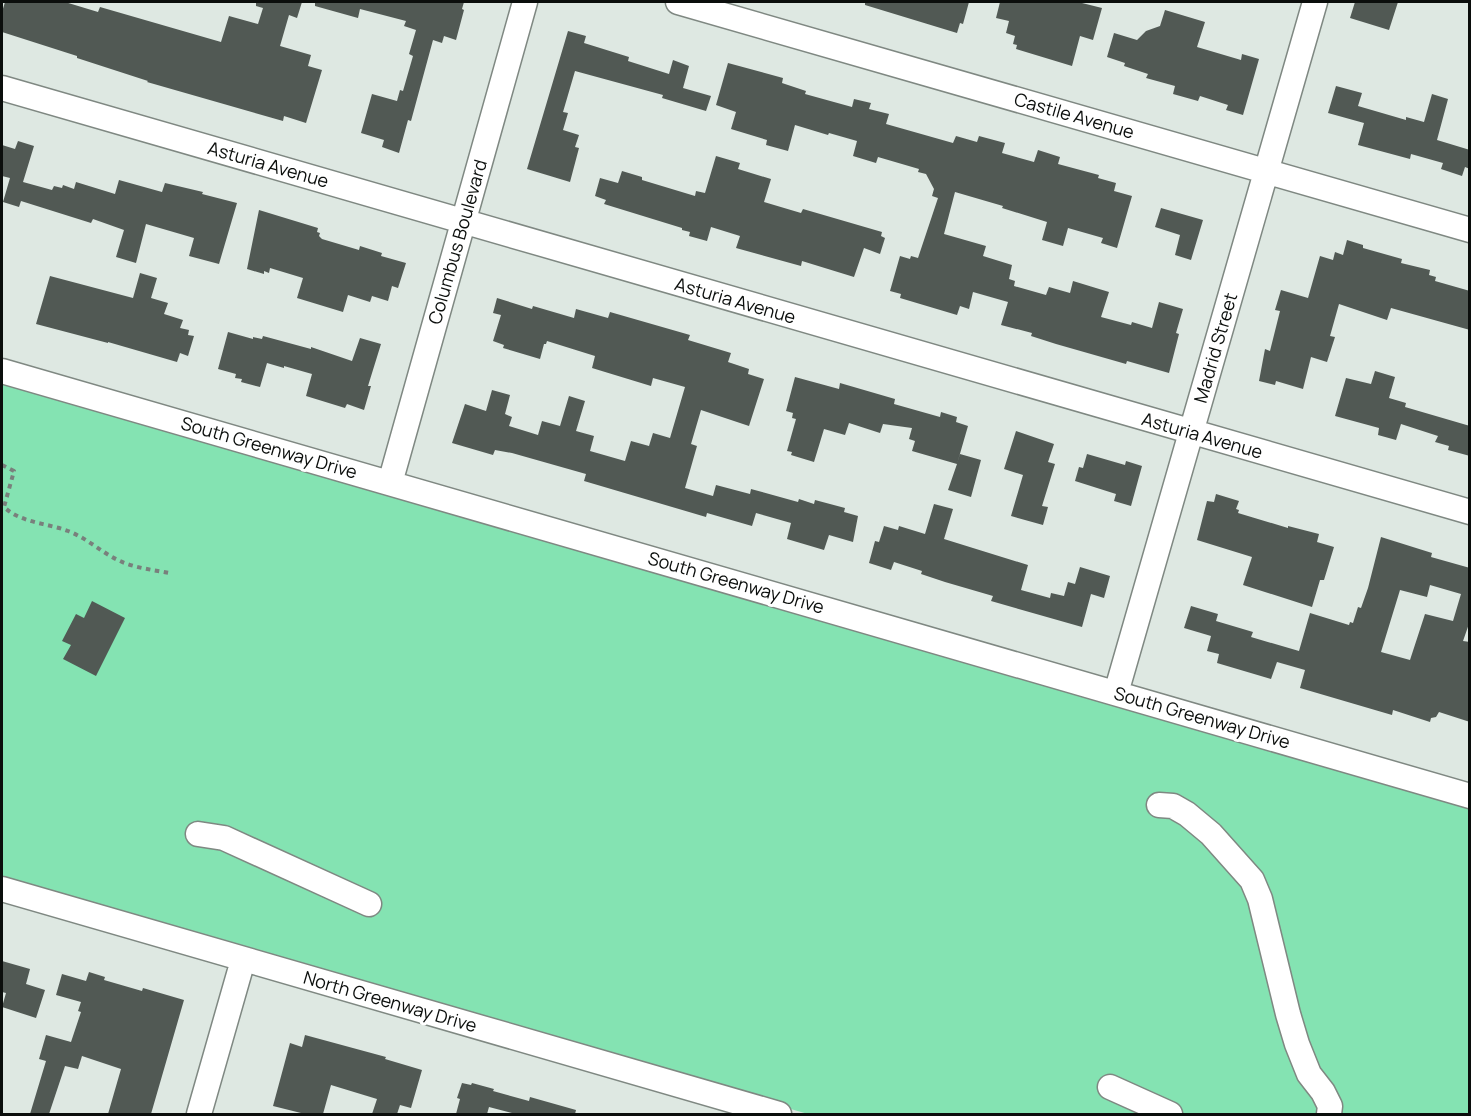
<svg xmlns="http://www.w3.org/2000/svg" width="1471" height="1116" font-family="Manrope,sans-serif">
  <rect width="100%" height="100%" fill="#dee8e2"/>
  <path fill="#84e3b2" d="M2,380L1469,804V1114H808L2,882Z"/>
  <path fill="#515954" fill-rule="evenodd" d="M5,2H65L98,12L100,7L221,42L229,16L258,24L263,8L256,6V2H302L297,18L289,15L280,46L311,55L308,66L322,70L306,123L284,116L283,121L147,82L148,81L77,58V56L2,32V12Z
    M315,2H464L462,9L464,10L456,40L444,36L442,43L433,40L411,121L408,120L399,153L382,147L384,140L361,133L372,94L397,101L400,90L403,91L413,56L409,54L416,30L404,26L406,21L360,9L358,18L315,6Z
    M865,2H969L963,24L960,23L957,33L865,5Z
    M1000,2H1078L1102,8L1093,40L1080,36L1072,66L1016,49L1017,45L1013,44L1015,36L1006,33L1009,21L996,18Z
    M1355,2H1398L1389,30L1350,18Z
    M1165,10L1205,22L1197,47L1241,60L1242,54L1259,59L1243,115L1226,110L1228,105L1200,96L1198,101L1173,94L1175,86L1146,78L1148,74L1124,66L1125,63L1107,57L1114,33L1137,40L1146,31L1160,26Z
    M568,31L586,36L584,43L629,57L628,61L669,74L673,60L689,66L683,88L711,96L706,111L662,98L663,95L575,71L563,112L568,113L563,130L579,135L575,147L579,148L570,182L527,169Z
    M728,63L783,78L782,83L806,91L805,94L852,107L854,99L871,103L869,109L889,114L886,124L953,143L956,136L977,142L979,136L1005,143L1002,153L1034,162L1038,150L1060,157L1058,164L1099,175L1098,178L1116,183L1114,191L1132,196L1117,248L1101,243L1103,238L1068,228L1063,246L1042,240L1047,222L1002,208L1003,206L955,192L944,234L986,246L983,256L1012,265L1009,279L1015,281L1014,286L1046,295L1049,287L1070,293L1073,281L1109,292L1101,317L1131,325L1132,322L1152,328L1159,302L1183,309L1176,333L1179,334L1169,373L1127,361L1126,364L1056,344L1031,336L1032,333L1001,325L1008,302L973,292L969,309L960,306L957,315L900,298L901,294L890,291L900,256L910,259L911,256L918,258L938,198L932,196L934,189L926,174L918,172L919,169L878,157L876,163L853,156L857,141L829,133L828,135L795,125L788,151L766,145L767,140L731,129L736,112L716,105Z
    M1336,86L1362,93L1358,106L1406,120V117L1424,122L1432,94L1448,99L1437,140L1470,150V169L1465,167L1462,176L1441,169L1443,163L1411,154L1410,159L1358,145L1364,123L1328,113Z
    M18,141L34,146L23,182L52,190L54,186L62,188L63,185L74,189L76,182L115,194L119,180L162,192L165,183L203,192L202,194L237,203L219,264L189,256L194,238L146,224L136,263L116,257L124,230L93,219L91,223L21,201L19,207L3,202L10,178L2,176V145L15,149Z
    M716,156L740,163L738,169L771,179L764,202L801,213L803,209L882,232L881,236L885,238L880,254L864,248L854,277L802,261L801,266L736,248L740,236L711,227L707,241L689,236L690,232L682,230V228L604,204L606,200L595,196L600,178L618,183L622,171L642,177V180L695,196L696,191L705,193Z
    M1161,208L1203,220L1191,260L1175,255L1180,235L1155,227Z
    M259,210L318,228L317,232L320,233L319,236L322,239L359,250L360,246L382,253L381,256L406,263L398,288L392,286L388,301L372,296L370,302L348,295L343,312L297,298L303,278L270,268L269,273L264,271V274L247,269Z
    M1347,240L1363,245V248L1402,259L1401,263L1430,270L1429,275L1436,277L1435,281L1470,291V330L1391,308L1387,320L1339,304L1330,336L1335,337L1327,362L1311,357L1303,389L1276,381L1275,385L1259,381L1265,349L1270,351L1280,311L1275,310L1281,290L1308,298L1320,256L1333,260L1335,252L1343,255Z
    M140,273L157,278L151,298L168,303L164,314L183,320L180,328L189,330L188,335L194,336L188,356L180,353L177,362L108,342V343L36,324L50,276L133,298Z
    M497,298L532,309L533,306L574,318L576,309L608,318L610,312L690,335L688,340L731,353L728,362L749,369L748,374L764,379L749,426L701,410L691,444L697,446L685,488L713,496L716,485L750,494L751,489L798,502L799,499L814,504L815,500L845,508L844,512L858,516L853,542L829,535L824,550L787,539L791,523L756,513L752,526L707,513L706,517L584,481L586,474L512,453L495,450L493,455L452,443L465,404L486,411L492,390L510,395L505,414L512,417L509,426L538,435L542,421L560,426L569,396L585,401L576,431L594,436L590,451L625,461L631,441L649,446L653,433L670,438L685,387L653,378L651,386L592,368L595,356L547,341L546,344H544L540,359L503,348L504,345L493,341L501,315L493,313Z
    M228,332L253,339V337L262,339L263,336L311,349V347L352,361L360,338L381,344L368,386H371L364,410L347,404L345,408L306,396L312,374L284,366V368L267,363L260,387L241,382L242,379L235,378L236,374L218,369Z
    M1375,371L1395,377L1389,398L1406,403L1405,407L1470,426V456L1448,450L1449,446L1435,442L1438,436L1401,424L1396,440L1378,435L1379,428L1335,416L1346,378L1371,384Z
    M795,377L839,389L840,383L895,399L894,404L940,417L941,412L957,417L956,422L968,426L957,464L960,454L981,460L971,497L948,490L957,464L912,451L915,441L909,439L912,428L883,424L880,433L849,423L845,435L824,429L814,462L791,455L792,452L787,451L796,419L792,418L793,413L786,411Z
    M1016,431L1054,444L1048,462L1055,464L1042,506L1048,507L1043,525L1011,516L1023,475L1004,469Z
    M1087,454L1125,465L1126,461L1142,466L1131,506L1114,501L1116,494L1075,481L1079,467L1083,468Z
    M1216,494L1239,501L1236,509L1239,510L1238,513L1288,528V526L1319,534L1317,542L1334,547L1324,580H1320L1312,607L1243,585L1252,557L1197,540L1207,501L1214,502Z
    M934,504L953,509L944,539L1028,565L1021,590L1050,598L1051,593L1064,596L1068,582L1075,584L1080,567L1110,576L1104,598L1091,594L1082,627L991,601L993,596L945,582L921,574L922,571L894,562L891,570L869,563L875,541L879,542L884,526L898,530L899,526L925,534Z
    M1381,537L1432,553L1431,557L1470,568V621L1463,641L1470,642V722L1439,712L1436,717L1431,718L1430,722L1393,710L1392,715L1300,688L1305,670L1277,662L1271,679L1217,663L1219,654L1207,651L1211,636L1184,628L1191,606L1218,614L1216,621L1253,632L1251,637L1299,651L1310,613L1349,625L1350,622L1353,623L1358,607L1361,608L1368,588ZM1430,585L1461,594L1453,621L1425,614L1410,660L1381,652L1400,590L1427,597Z
    M92,601L125,618L96,676L63,659L71,645L62,641L76,614L84,618Z
    M2,961L30,969L26,984L45,990L36,1018L2,1007L6,993L2,992Z
    M89,972L105,977L104,980L142,991L143,988L184,1000L151,1114H108L121,1069L82,1056L78,1069L65,1066L49,1114H30L46,1061L39,1059L46,1035L71,1042L81,1012L78,1011L81,1002L56,995L62,974L86,981Z
    M305,1035L386,1057L385,1059L422,1070L411,1108L400,1105L397,1114H372L377,1099L331,1085L323,1114H305L273,1106L290,1043L302,1047Z
    M462,1083L471,1085L472,1083L494,1089L493,1091L529,1101L530,1097L576,1110L575,1114H516L489,1107L487,1114H456L460,1099L457,1098Z"/>
  <g fill="none" stroke-linecap="round" stroke-linejoin="round">
    <g stroke="#7f8882" stroke-width="27">
      <path id="minor" d="M678,2L1470,230
        M2,88L1470,512
        M2,371L1470,796
        M390,483L525,2
        M1116,693L1315,2
        M1159,805L1173,806L1187,814L1211,834L1252,880L1260,899L1288,1014L1297,1044L1309,1074L1323,1092L1330,1106L1329,1114
        M198,834L224,838L369,904
        M2,889L779,1114
        M1110,1087L1170,1114
        M199,1114L243,960"/>
    </g>
    <path stroke="#79807c" stroke-width="4" stroke-dasharray="4.5 4.5" stroke-linecap="butt" d="M2,465L14,471L4,507C21,523 47,523 68,531C87,538 102,553 120,561C135,568 154,570 169,573"/>
    <use href="#minor" stroke="#fff" stroke-width="24"/>
  </g>
  <g text-anchor="middle" stroke-width="6" stroke-linejoin="round" paint-order="stroke">
    <g font-size="18" fill="#0b0e0c" stroke="#fff">
      <text transform="translate(1074 116) rotate(16)" y="6">Castile Avenue</text>
      <text transform="translate(268 165) rotate(16)" y="6">Asturia Avenue</text>
      <text transform="translate(458 242) rotate(-74)" y="6">Columbus Boulevard</text>
      <text transform="translate(735 301) rotate(16)" y="6">Asturia Avenue</text>
      <text transform="translate(1216 348) rotate(-74)" y="6">Madrid Street</text>
      <text transform="translate(1202 436) rotate(16)" y="6">Asturia Avenue</text>
      <text transform="translate(269 448) rotate(16)" y="6">South Greenway Drive</text>
      <text transform="translate(736 583) rotate(16)" y="6">South Greenway Drive</text>
      <text transform="translate(1202 718) rotate(16)" y="6">South Greenway Drive</text>
      <text transform="translate(390 1002) rotate(16)" y="6">North Greenway Drive</text>
    </g>
  </g>
  <rect width="1471" height="1116" fill="none" stroke="#0b0e0c" stroke-width="6"/>
</svg>
